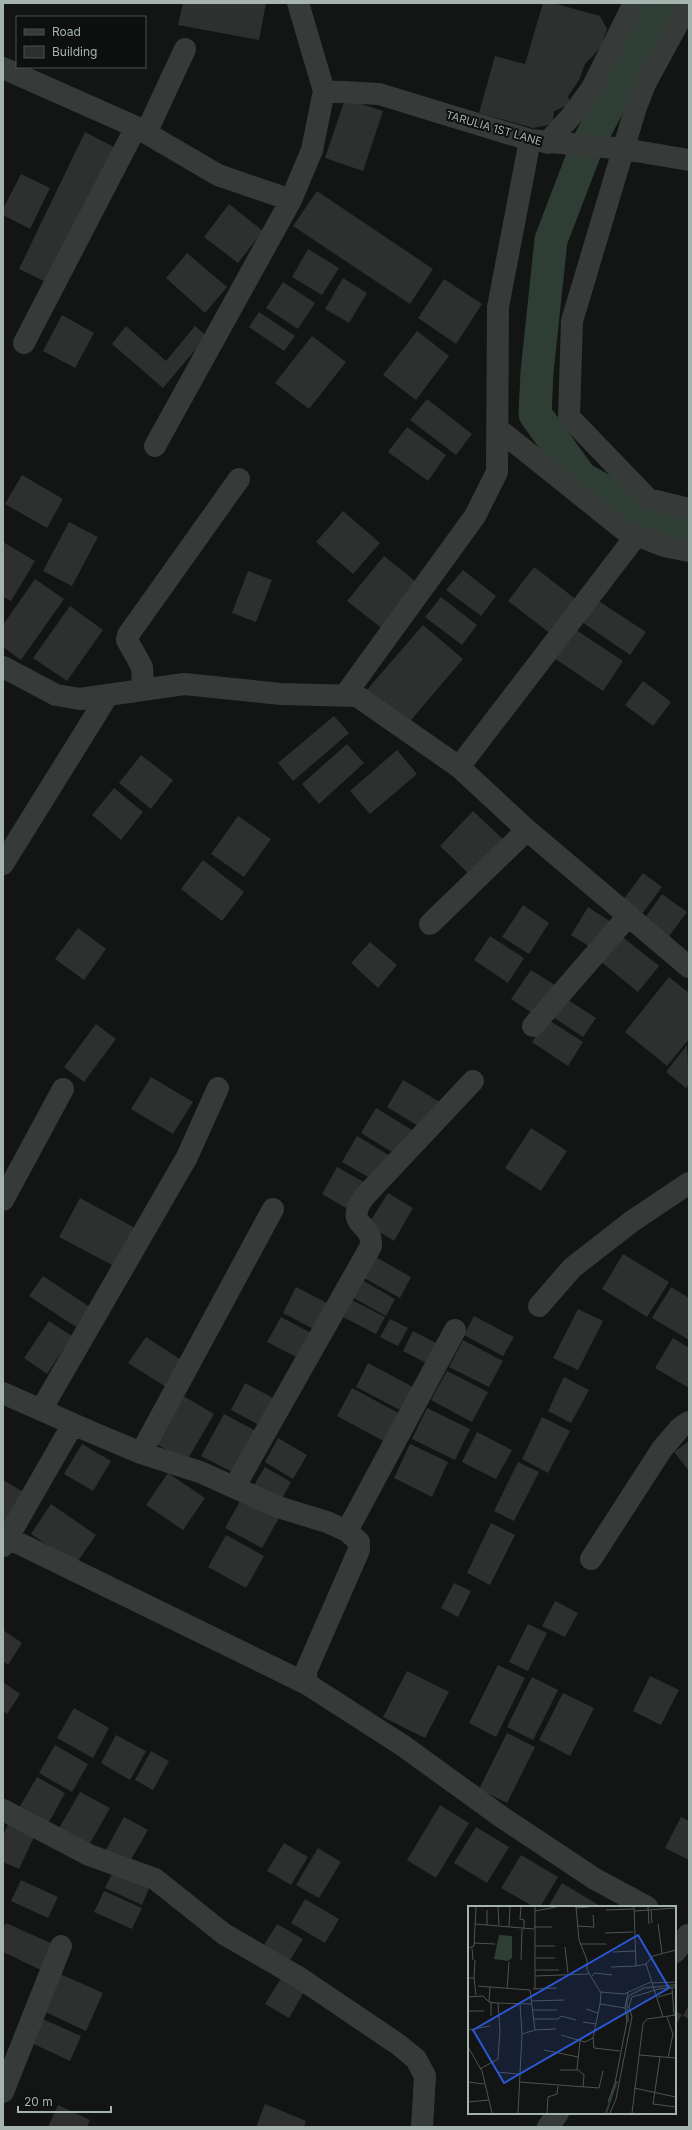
<svg xmlns="http://www.w3.org/2000/svg" width="692" height="2130" font-family="Inter,sans-serif">
  <rect width="100%" height="100%" fill="#131414"/>
  <g fill="none" stroke-linecap="round" stroke-linejoin="round">
    <path stroke="#2f3e34" stroke-width="33" d="M662,3L587,146L551,240L537,372L535,414L581,478L654,519L689,528"/>
  </g>
  <path fill="#2e3030" d="M183,3H266L259,40L178,25Z
    M543,3H553L600,16L607,29L601,47L585,64L579,80L568,96L571,104L554,111L553,124L533,128L479,113L495,56L525,64Z
    M345,99L383,111L363,171L325,158Z
    M85,132L114,147L48,283L19,269Z
    M21,174L50,188L30,229L3,215V209Z
    M317,191L433,269L410,304L293,226Z
    M229,204L263,231L238,263L204,237Z
    M308,249L339,268L322,295L292,277Z
    M187,253L227,287L205,313L166,278Z
    M343,278L367,293L349,323L325,309Z
    M444,279L482,304L456,344L418,318Z
    M283,282L315,303L298,329L266,308Z
    M259,312L295,336L284,351L249,327Z
    M62,315L94,333L75,368L43,351Z
    M126,326L166,361L195,326L207,336L163,388L112,344Z
    M417,331L449,356L416,400L383,375Z
    M312,336L346,362L309,409L275,383Z
    M427,399L472,434L456,455L410,420Z
    M407,427L446,455L428,481L388,452Z
    M22,475L63,499L47,528L5,504Z
    M343,511L380,543L353,574L316,542Z
    M69,522L98,537L72,586L43,571Z
    M3,542L35,561L11,601L3,597Z
    M384,556L420,585L384,630L347,601Z
    M534,567L577,600L551,634L508,601Z
    M463,570L496,596L481,616L446,590Z
    M248,571L272,580L256,622L232,613Z
    M35,579L64,599L21,660L3,647V625Z
    M441,597L477,625L462,645L425,617Z
    M594,598L646,632L630,655L579,620Z
    M70,606L103,630L67,681L33,658Z
    M423,625L463,659L406,726L366,691Z
    M570,626L623,661L603,691L551,656Z
    M643,681L671,702L653,726L625,705Z
    M334,716L349,733L293,781L278,763Z
    M347,744L364,763L319,804L302,784Z
    M397,750L417,774L370,814L350,791Z
    M141,755L173,780L151,809L119,783Z
    M114,788L143,812L121,840L92,815Z
    M473,811L506,842L472,877L440,846Z
    M238,816L271,839L244,877L211,854Z
    M203,860L244,892L222,921L181,889Z
    M643,873L662,887L642,914L623,900Z
    M662,894L687,912L669,936L645,918Z
    M523,905L549,923L529,954L502,937Z
    M588,907L611,922L593,949L571,935Z
    M78,928L106,949L84,980L55,959Z
    M620,935L659,966L638,992L600,961Z
    M490,936L524,958L508,983L474,960Z
    M370,942L397,965L378,988L351,963Z
    M531,970L555,985L535,1015L511,999Z
    M669,977L689,993V1039L667,1066L625,1032Z
    M562,996L596,1018L583,1037L550,1015Z
    M547,1019L583,1042L568,1066L532,1042Z
    M96,1024L116,1039L84,1082L64,1067Z
    M687,1045L689,1085L686,1088L666,1072Z
    M151,1077L193,1102L173,1134L131,1109Z
    M403,1080L440,1102L423,1129L387,1107Z
    M376,1108L412,1130L397,1155L361,1133Z
    M531,1128L567,1151L541,1191L505,1168Z
    M357,1136L392,1157L377,1182L342,1162Z
    M337,1167L369,1185L353,1212L322,1194Z
    M388,1193L413,1208L394,1241L368,1225Z
    M80,1198L135,1228L114,1266L59,1237Z
    M623,1254L669,1282L647,1317L602,1289Z
    M376,1257L411,1277L400,1298L364,1278Z
    M43,1276L90,1307L76,1327L29,1296Z
    M362,1280L395,1299L386,1316L352,1297Z
    M296,1287L333,1306L319,1332L283,1313Z
    M671,1287L689,1298V1340L652,1318Z
    M352,1300L385,1317L376,1334L343,1317Z
    M578,1309L603,1321L578,1370L553,1358Z
    M474,1316L514,1337L503,1356L464,1335Z
    M281,1317L315,1335L302,1360L267,1342Z
    M390,1319L408,1328L398,1346L380,1337Z
    M49,1321L72,1336L47,1374L24,1358Z
    M413,1331L442,1346L432,1366L403,1351Z
    M146,1337L186,1363L169,1389L128,1363Z
    M673,1338L689,1348V1388L655,1368Z
    M463,1340L503,1361L489,1387L449,1367Z
    M368,1363L415,1388L402,1411L356,1387Z
    M447,1371L488,1392L472,1422L431,1400Z
    M564,1377L589,1390L571,1423L548,1411Z
    M245,1383L279,1401L265,1428L231,1410Z
    M352,1388L404,1416L389,1444L337,1416Z
    M180,1394L214,1414L186,1462L152,1441Z
    M427,1408L470,1429L455,1460L412,1439Z
    M224,1414L258,1432L236,1474L201,1456Z
    M542,1417L570,1431L548,1473L522,1459Z
    M477,1432L512,1450L496,1479L462,1462Z
    M278,1438L307,1455L293,1479L265,1462Z
    M689,1441V1471L674,1452Z
    M82,1444L111,1461L93,1491L64,1474Z
    M410,1444L448,1462L432,1497L394,1478Z
    M518,1462L539,1472L514,1521L494,1511Z
    M265,1467L291,1482L281,1501L254,1485Z
    M168,1473L205,1498L183,1530L146,1505Z
    M3,1480L27,1494L3,1530Z
    M243,1496L280,1516L262,1548L225,1528Z
    M51,1504L96,1535L76,1564L31,1534Z
    M491,1523L515,1535L490,1585L467,1573Z
    M226,1535L264,1556L246,1588L208,1567Z
    M454,1583L471,1591L458,1617L441,1608Z
    M555,1601L578,1613L565,1637L542,1626Z
    M528,1624L547,1633L528,1671L509,1662Z
    M3,1630L22,1643L8,1665L3,1661Z
    M498,1665L525,1678L496,1737L469,1723Z
    M407,1671L449,1692L425,1738L383,1717Z
    M650,1676L679,1690L661,1725L633,1711Z
    M532,1677L558,1690L533,1740L507,1727Z
    M3,1682L20,1694L7,1714L3,1711Z
    M563,1693L594,1708L570,1756L539,1740Z
    M74,1708L109,1728L93,1758L57,1738Z
    M507,1733L535,1747L507,1803L479,1789Z
    M116,1735L146,1751L130,1780L101,1763Z
    M55,1745L88,1764L72,1792L39,1773Z
    M151,1751L169,1761L153,1790L135,1780Z
    M37,1777L65,1793L48,1824L19,1808Z
    M80,1792L110,1808L88,1847L58,1830Z
    M440,1805L469,1823L436,1878L407,1860Z
    M124,1817L148,1830L129,1863L106,1850Z
    M681,1817L689,1821V1860L665,1848Z
    M10,1821L36,1833L19,1869L3,1862V1835Z
    M476,1827L509,1847L487,1883L454,1863Z
    M284,1843L308,1857L291,1885L267,1871Z
    M318,1848L341,1862L319,1898L296,1885Z
    M521,1855L558,1877L540,1907H534L501,1888Z
    M114,1870L150,1886L142,1905L105,1888Z
    M21,1880L58,1897L48,1918L11,1901Z
    M562,1883L602,1907H548Z
    M104,1891L142,1908L132,1929L94,1912Z
    M305,1899L339,1919L325,1943L291,1923Z
    M6,1923L55,1945L43,1971L3,1952V1929Z
    M277,1924L303,1939L287,1965L261,1950Z
    M58,1973L103,1993L86,2031L41,2010Z
    M282,1977L305,1990L289,2018L265,2004Z
    M689,2005V2019L683,2016Z
    M675,2010L682,2015L675,2026Z
    M36,2016L81,2036L70,2061L25,2040Z
    M265,2104L306,2121L304,2127H256Z
    M58,2105L90,2120L87,2127H48Z"/>
  <g fill="none" stroke-linecap="round" stroke-linejoin="round">
    <path stroke="#363b3a" stroke-width="22" d="M689,3L645,84L636,107L572,321L569,417L648,499L689,509
      M3,68L136,127L218,175L291,200L312,150L324,91L298,3
      M324,91L379,94L530,140L624,149L689,160
      M146,133L185,49
      M547,143L574,113L592,88L634,3
      M24,343L136,127
      M497,428L624,530L664,546L689,551
      M155,446L291,200
      M3,667L56,695L80,699L184,684L281,694L357,696L459,767L527,830L689,967
      M143,688L142,667L127,640L128,635L239,479
      M345,695L475,516L497,472L498,307L530,140
      M459,767L636,536
      M3,864L108,695
      M430,924L527,830
      M533,1026L629,915
      M3,1200L63,1089
      M539,1306L572,1268L631,1222L689,1183
      M3,1393L91,1432L141,1453L200,1472L278,1507L327,1522L347,1531L359,1542V1550L306,1671L307,1684L402,1745L503,1818L595,1879L647,1907
      M41,1410L187,1157L218,1088
      M141,1453L273,1209
      M235,1486L371,1246C373,1221 343,1227 364,1197L473,1081
      M347,1531L455,1330
      M8,1538L307,1684
      M3,1546L73,1424
      M591,1559L662,1449L680,1428L689,1422
      M3,1810L89,1855L155,1879L224,1934L300,1978L399,2045L416,2059L425,2076L422,2127
      M675,1952L688,1935
      M3,2092L61,1946
      M548,2127L558,2113"/>
  </g>
  <g text-anchor="middle" stroke-width="4" stroke-linejoin="round" paint-order="stroke">
    <g font-size="11" fill="#a5b4ae" stroke="#0e0f0f">
      <text transform="translate(494 128) rotate(16)" y="4">TARULIA 1ST LANE</text>
    </g>
  </g>
  <g transform="translate(468 1906)">
    <rect width="208" height="208" fill="#131414"/>
    <path d="M31,29L44,30V52L40,55L26,53Z" fill="#2f3e34"/>
    <path fill="none" stroke="#2f3e34" stroke-width="2" d="M160,116L159,95L162,89L176,82L208,79M138,207L149,175"/>
    <path fill="none" stroke="#4d5452" stroke-width="1" d="M30,1L31,19M53,1L52,13L56,14V23M166,1L168,60L178,58L185,50L208,44M180,1L181,18M108,2L121,1M138,4L166,3M183,4L184,17M67,5L88,1M166,5L208,2M7,18L66,23M190,18L194,47M19,19V4M41,20L42,1M109,20L126,21L125,9M66,21H84M137,27L165,26M6,37L27,38M112,38H138M67,40H87M97,41L100,67M0,42L6,40L8,1M4,42L5,54M145,46L167,45M68,52H87M53,54L54,23M178,58L195,111M143,61L168,60M67,64H91M67,70L121,68M124,70L127,67L144,69M0,72H6L7,54M6,72L8,89M184,77L208,76M10,80L22,81M204,82L206,109M39,83L41,56M65,83L89,82M67,83V1M132,86L156,88L183,76M0,91L15,90L21,96L28,97L63,98M190,91L204,87M63,95L96,94M21,96L22,81L62,84L67,124L54,128L50,207M52,98L54,128M132,98L157,102M118,103L130,107M64,104H89M0,105H16M23,110V96M199,111L205,128L200,152M66,113H90L93,110L108,114M115,116L128,118M0,124L22,120M67,124L88,123M93,129L117,136L125,132L132,98L133,87L119,64V54L111,34L108,1M125,132L126,142L152,145M112,135L109,163L116,169L115,181M0,141L14,165L24,207M76,144L110,151M171,149L208,152M192,151L185,198L208,201M12,163L30,153L32,125L30,97M92,164H110M29,166L51,168M0,176L16,178M51,176L131,182L135,165M166,182L208,191M0,196L21,194M140,196L147,177L159,115L157,101L160,86M79,207L80,191L89,188L90,180M142,207L148,193L164,111L161,101L164,91L191,83L208,81M164,207L175,118L179,113L208,109"/>
    <path fill="#2b58d4" fill-opacity="0.15" stroke="#2b58d4" stroke-width="2" d="M170,29L201,82L36,177L5,124Z"/>
    <rect width="208" height="208" fill="none" stroke="#a5b4ae" stroke-width="2"/>
  </g>
  <rect width="692" height="2130" fill="none" stroke="#a5b4ae" stroke-width="8"/>
  <rect x="16" y="16" width="130" height="52" fill="#0e0f0f" stroke="#4a514f"/>
  <rect x="24" y="29" width="20" height="6" fill="#363b3a" stroke="#4a514f"/>
  <text x="52" y="36" font-size="12" fill="#a5b4ae">Road</text>
  <rect x="24" y="46" width="20" height="12" fill="#2e3030" stroke="#4a514f"/>
  <text x="52" y="56" font-size="12" fill="#a5b4ae">Building</text>
  <path d="M18 2106v6h93v-6" fill="none" stroke="#a5b4ae" stroke-width="2"/>
  <text x="24" y="2106" font-size="12" fill="#a5b4ae" stroke="#0e0f0f" stroke-width="3" paint-order="stroke">20 m</text>
</svg>
